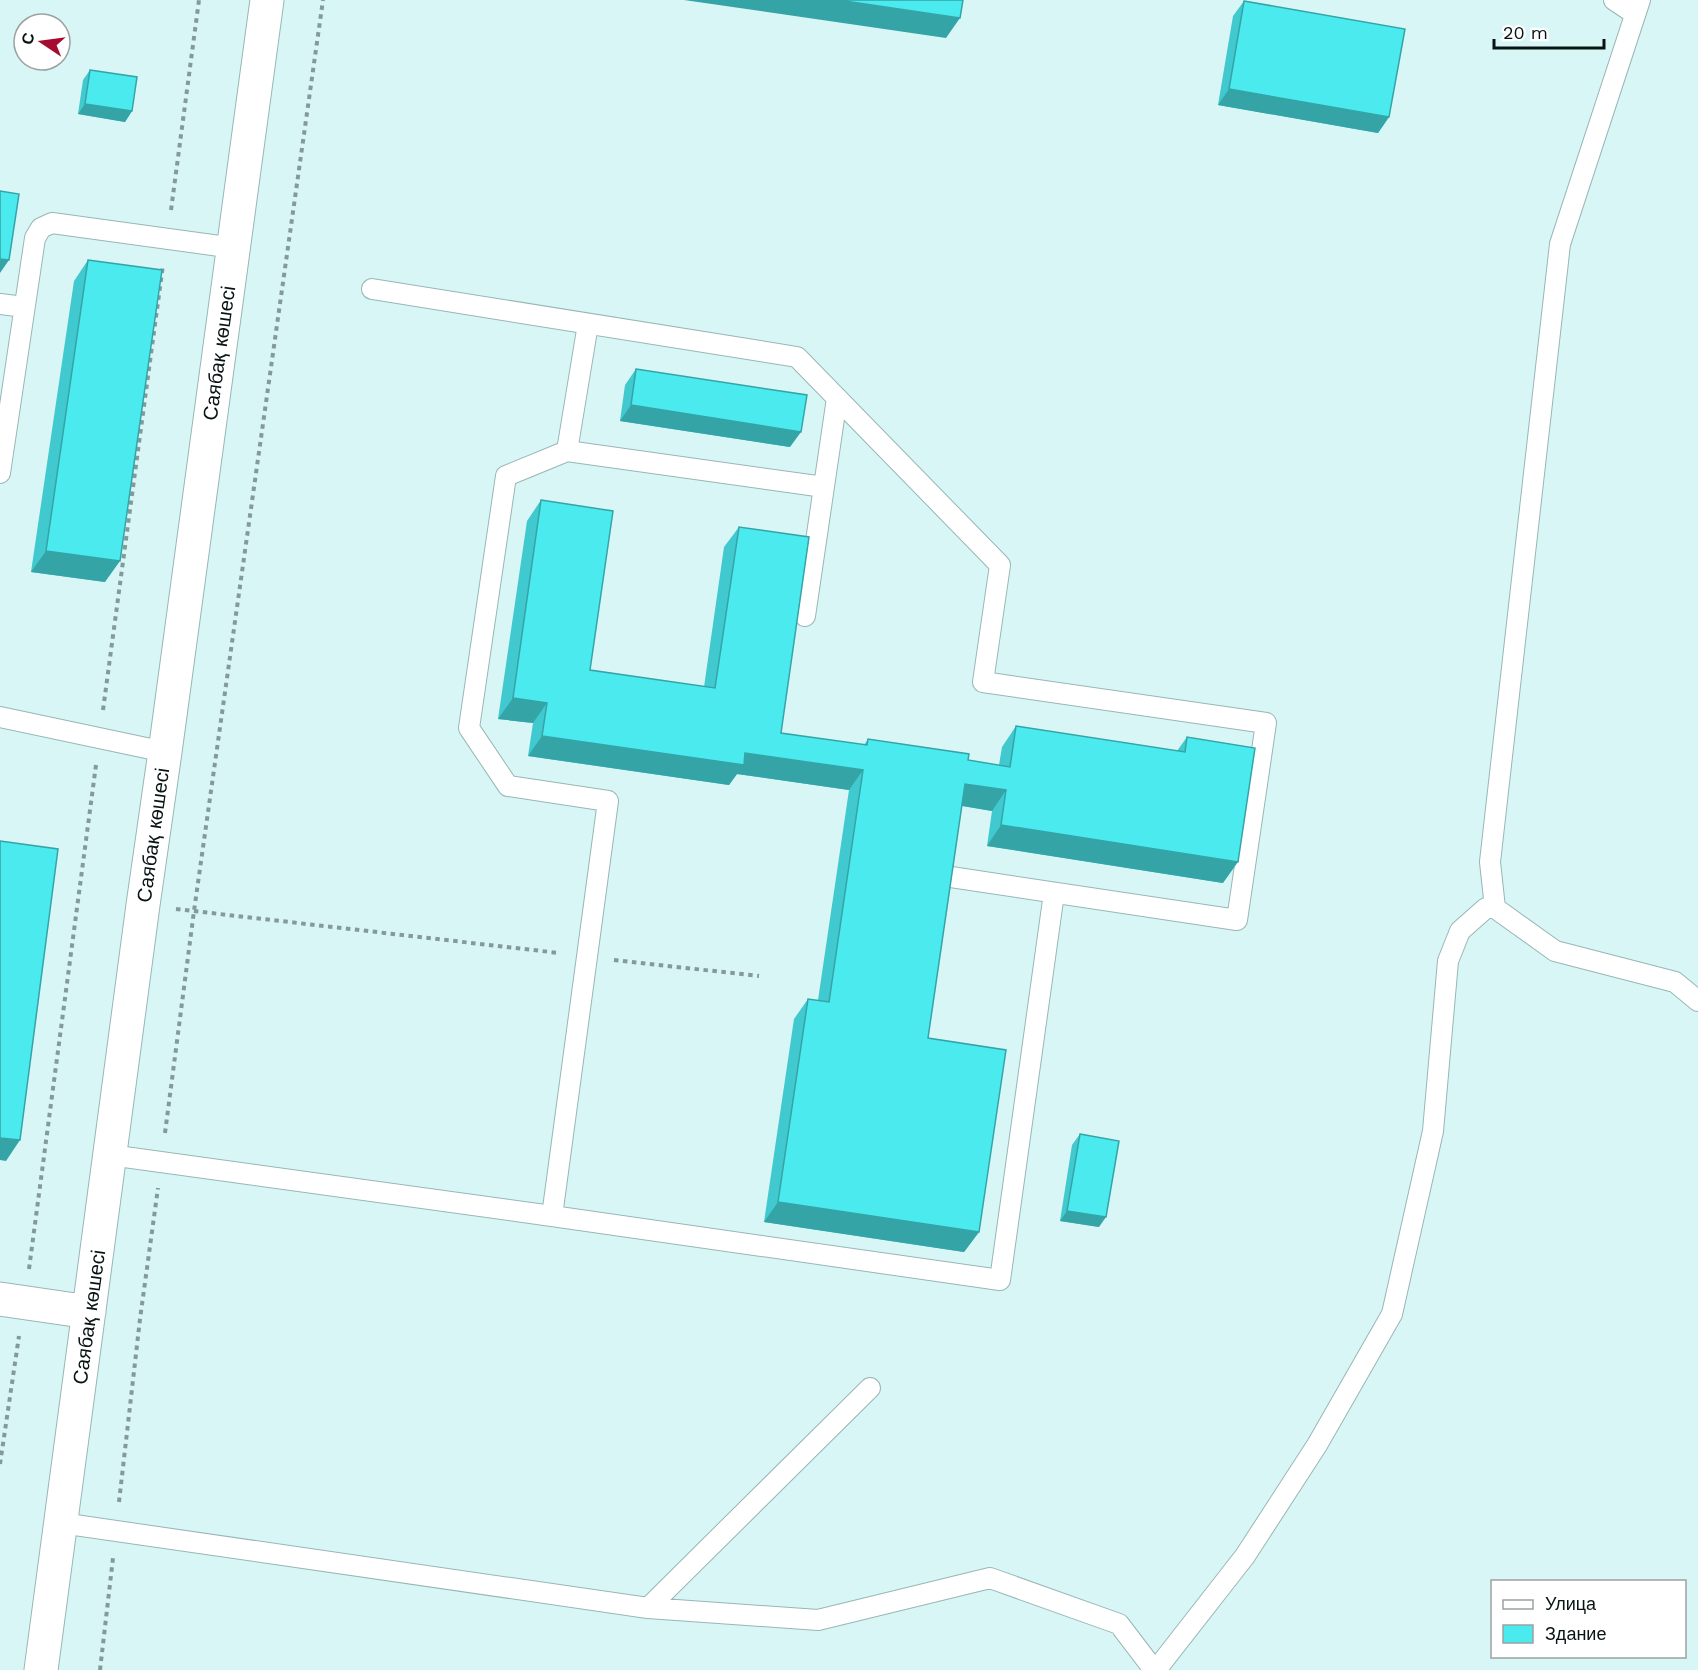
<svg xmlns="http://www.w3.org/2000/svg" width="1698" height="1670" font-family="'Work Sans',sans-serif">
  <rect width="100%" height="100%" fill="#d8f6f6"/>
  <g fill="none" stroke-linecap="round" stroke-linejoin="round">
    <g stroke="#99b6b7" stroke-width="22">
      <path id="lane" d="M1614,0L1635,14
        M1640,0L1560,244L1490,862L1495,908L1555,951L1675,982L1698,1001
        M372,289L797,357L1000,565L983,682L1266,723L1237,920L951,877
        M0,304L24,307
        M567,451L824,487
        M0,473L35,238L41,228L52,223L234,248
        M805,616L837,398
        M0,717L165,752
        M110,1155L552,1216L1000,1280L1054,893
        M552,1216L608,801L508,786L469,728L506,476L567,451L588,324
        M61,1523L648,1608L870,1388
        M648,1608L818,1620L990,1578L1119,1624L1154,1670
        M1156,1670L1245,1556L1317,1445L1392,1314L1433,1131L1448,961L1460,931L1486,908H1495"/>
    </g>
    <g stroke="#99b6b7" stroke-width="35">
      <path id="secondary" d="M0,1299L89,1312
        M41,1670L143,905L165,752L267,0"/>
    </g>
    <path stroke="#849a9a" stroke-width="4" stroke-dasharray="4.5 4.5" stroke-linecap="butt" d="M171,210L199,0
      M103,710L163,265
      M176,909L559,953
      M614,960L759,976
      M165,1133L194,911L323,0
      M29,1269L96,765
      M0,1464L19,1336
      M119,1502L140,1319L158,1188
      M100,1670L113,1558"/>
    <use href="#lane" stroke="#fff" stroke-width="20"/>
    <use href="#secondary" stroke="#fff" stroke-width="33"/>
  </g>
  <path fill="#40c9ce" d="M1244,1L1389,117L1378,133L1218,105L1233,16Z
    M90,70L132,111L125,122L78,114L83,80Z
    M88,260L105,582L31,572L74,281Z
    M636,369L790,447L620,421L625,385Z
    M541,500L590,670L704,687L724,547L739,527L781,733L864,745L868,739L968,760L999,765L1002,747L1016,726L1177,751L1187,737L1223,883L987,846L992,811L962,806L928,1038L979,1232L964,1252L764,1222L794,1019L808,999L818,1000L849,790L737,774L729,785L528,756L533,723L498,719L527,521Z
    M1080,1134L1099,1227L1060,1221L1072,1145Z"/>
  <path fill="#34a4a7" d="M684,0H838L960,18L946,38Z
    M1229,89L1389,117L1378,133L1218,105Z
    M85,104L132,111L125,122L78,114Z
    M0,259L9,260L0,273Z
    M631,405L801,432L790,447L620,421Z
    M46,551L120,561L105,582L31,572Z
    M513,698L547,703L533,723L498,719Z
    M542,736L745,753L863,770L849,790L737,774L729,785L528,756Z
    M965,784L1006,790L992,811L951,804Z
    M1001,825L1238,862L1223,883L987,846Z
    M0,1138L20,1140L6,1161L0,1160Z
    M778,1202L979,1232L964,1252L764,1222Z
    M1067,1211L1106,1217L1099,1227L1060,1221Z"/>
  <path fill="#4aeaef" stroke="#34a4a7" stroke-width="1.5" d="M838,0H963L960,18Z
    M1244,1L1405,29L1389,117L1229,89Z
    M90,70L137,77L132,111L85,104Z
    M0,191L19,194L9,260L0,259Z
    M88,260L162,270L120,561L46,551Z
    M636,369L807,395L801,432L631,405Z
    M541,500L613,511L590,670L715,688L739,527L809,537L781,733L867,745L868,739L969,754L968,760L1010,767L1016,726L1185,752L1187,737L1255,748L1238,862L1001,825L1006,790L965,784L928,1038L1006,1050L979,1232L778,1202L808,999L829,1002L863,770L745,753L744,765L542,736L547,703L513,698Z
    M0,841L58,849L20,1140L0,1138Z
    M1080,1134L1119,1141L1106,1217L1067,1211Z"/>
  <g text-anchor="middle" stroke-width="5" stroke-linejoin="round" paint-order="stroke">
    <g font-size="20" fill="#081313" stroke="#fff">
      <text transform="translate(219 353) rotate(-82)" y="7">Саябақ көшесі</text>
      <text transform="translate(153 835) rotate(-82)" y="7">Саябақ көшесі</text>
      <text transform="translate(89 1317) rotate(-82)" y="7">Саябақ көшесі</text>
    </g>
  </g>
  <rect x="1491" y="1580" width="195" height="78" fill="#ffffff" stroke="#9ca1a1" stroke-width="1.5"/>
  <rect x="1503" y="1600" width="30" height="9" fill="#ffffff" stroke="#9ca1a1" stroke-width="1.5"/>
  <text x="1545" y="1610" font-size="18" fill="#081313">Улица</text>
  <rect x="1503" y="1625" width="30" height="18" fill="#4aeaef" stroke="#9ca1a1" stroke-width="1.5"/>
  <text x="1545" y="1640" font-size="18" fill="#081313">Здание</text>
  <g transform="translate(42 42) rotate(283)"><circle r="28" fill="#ffffff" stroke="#9ca1a1" stroke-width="1.5"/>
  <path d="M0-4.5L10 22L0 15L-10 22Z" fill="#a60b30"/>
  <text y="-9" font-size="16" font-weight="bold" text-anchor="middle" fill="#081313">С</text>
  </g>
  <path d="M1494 39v9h110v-9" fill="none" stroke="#081313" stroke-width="3"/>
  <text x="1503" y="39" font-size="18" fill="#081313" stroke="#ffffff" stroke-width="4.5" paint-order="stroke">20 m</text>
</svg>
